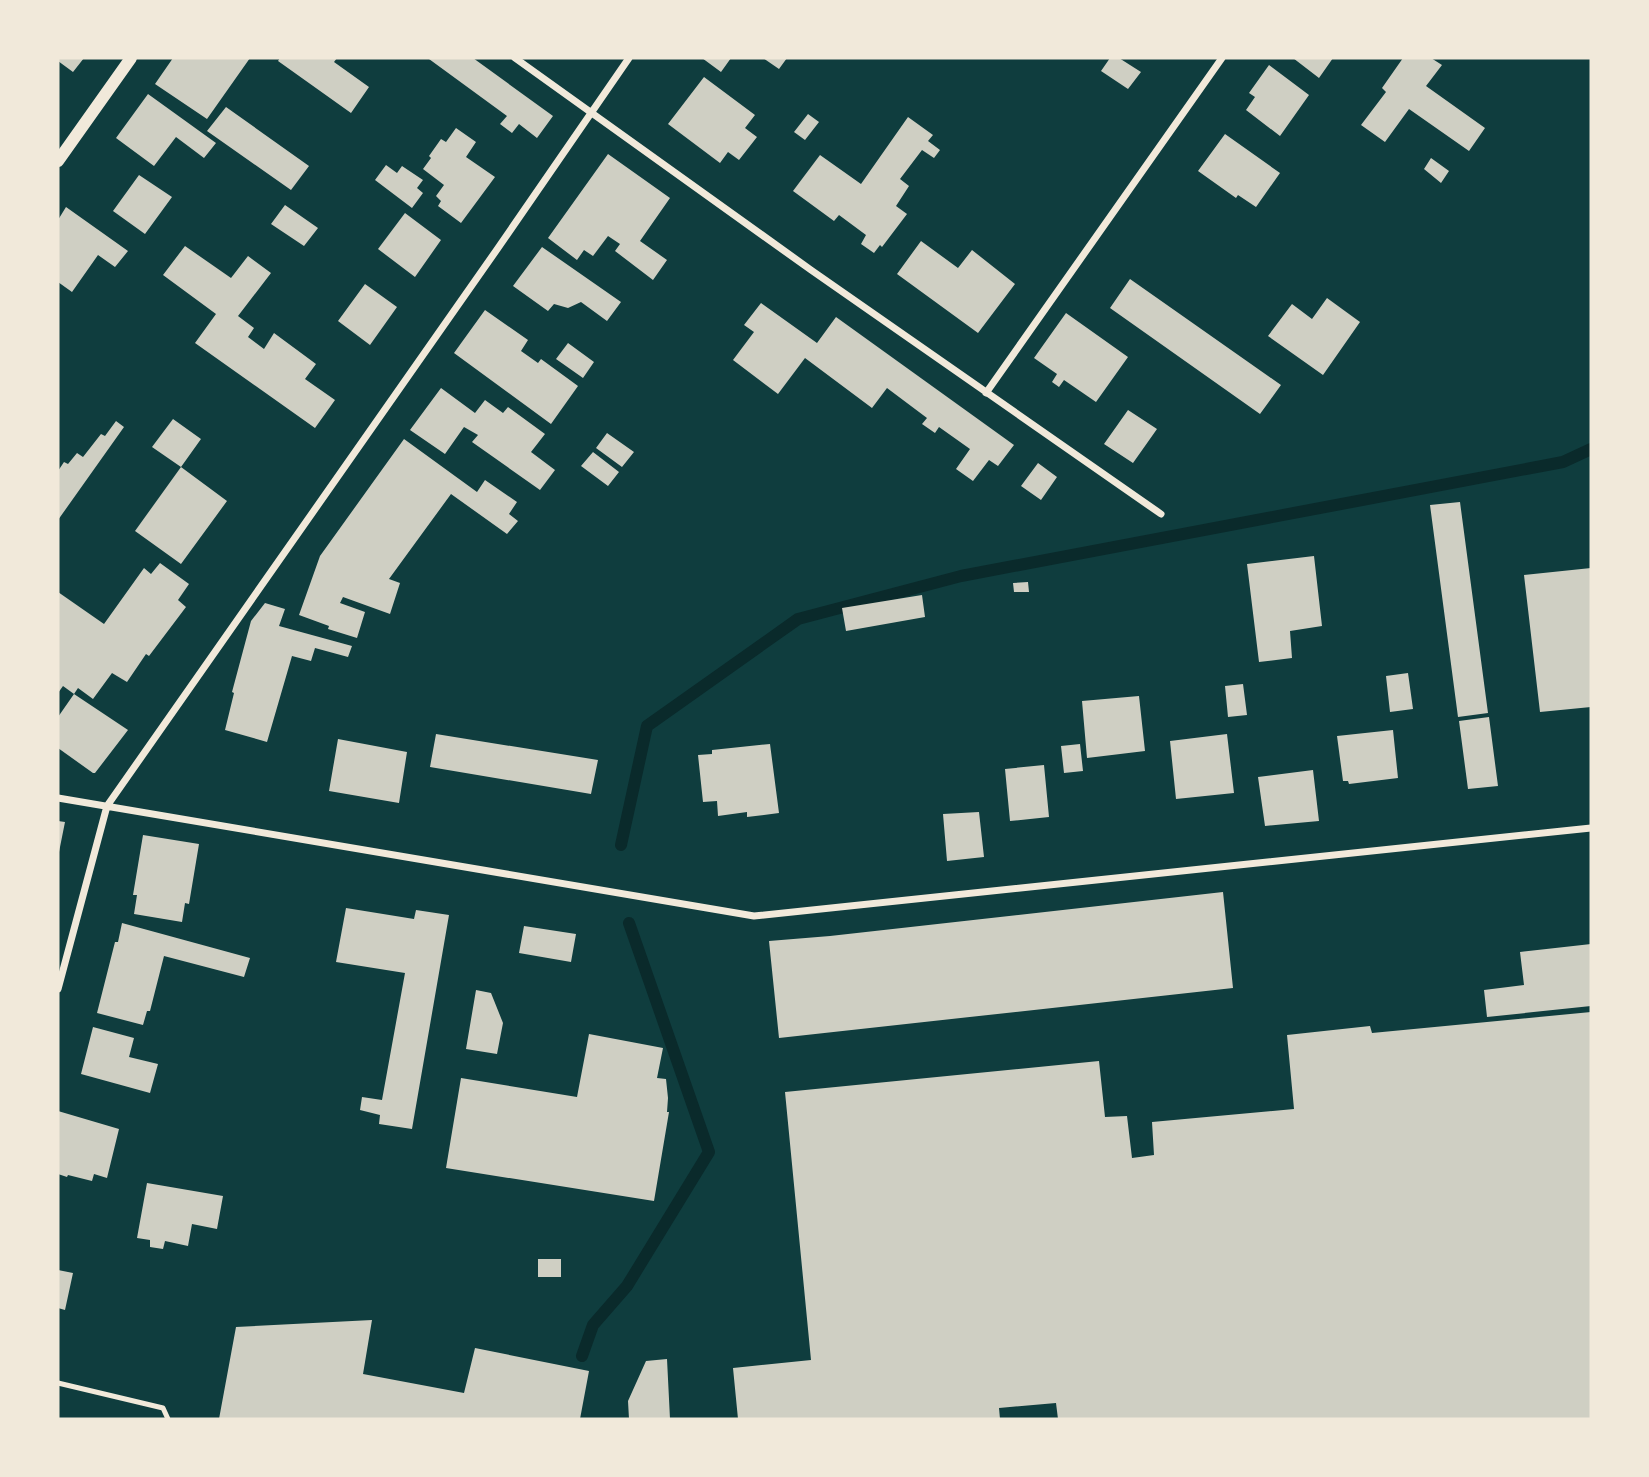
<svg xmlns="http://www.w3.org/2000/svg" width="1649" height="1477" font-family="'Fira Sans Condensed',sans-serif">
  <rect width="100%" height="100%" fill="#0f3d3e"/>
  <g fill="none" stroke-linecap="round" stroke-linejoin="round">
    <path stroke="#0a2a2b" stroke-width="12" d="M621,845L647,726L798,619L961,576L1563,462L1591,449
      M582,1356L593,1325L627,1286L709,1152L629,923"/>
  </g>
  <path fill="#cfcfc3" d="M58,58H84L73,72L58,61Z
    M173,58H250L207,119L155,84Z
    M280,58H337L334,62L369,87L351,113L278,61Z
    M431,58H473L553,116L537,138L519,124L512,133L500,124L507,116L429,59Z
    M702,58H731L721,72Z
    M763,58H787L779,69Z
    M1110,58H1119L1141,72L1128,89L1101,71Z
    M1293,58H1333L1319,78Z
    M1403,58H1431L1442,65L1426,86L1485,128L1469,151L1409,109L1385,142L1361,125L1386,92L1382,88Z
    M1269,65L1309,95L1280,136L1246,110L1255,97L1249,93Z
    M704,77L755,115L745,128L757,137L739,160L728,152L720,163L668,124Z
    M148,94L216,143L204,158L176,137L154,166L116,138Z
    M226,107L309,166L291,190L207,131Z
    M808,114L819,122L805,140L794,132Z
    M908,117L933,135L928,141L940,150L934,158L922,150L900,179L909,186L896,206L907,214L882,247L880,245L874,253L861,244L866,235L839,215L834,221L793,191L820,155L861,184Z
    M456,128L476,142L466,157L495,177L461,223L438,206L441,201L436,196L444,185L423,169L431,158L429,156L441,139L446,142Z
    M1225,134L1280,173L1256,207L1238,195L1236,198L1198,171Z
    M608,154L670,198L640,241L667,260L653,280L615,251L620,244L608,236L593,256L584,250L577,260L548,238Z
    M1431,158L1449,171L1441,183L1424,169Z
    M386,165L397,173L402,166L423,180L417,188L423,193L412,208L375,180Z
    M139,175L172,197L145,234L113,211Z
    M285,205L318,228L304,246L271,224Z
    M66,207L128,251L115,267L98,255L72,292L58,282V220Z
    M405,213L441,240L415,277L378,249Z
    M921,241L958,268L972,250L1015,284L978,333L897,274Z
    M185,246L231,278L248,256L271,273L238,316L254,328L248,337L264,349L274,333L316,364L305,379L335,400L315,428L195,343L216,314L163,275Z
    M542,247L621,302L607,321L581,302L568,308L554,304L548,311L513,286Z
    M1130,279L1281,385L1260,414L1110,308Z
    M365,284L397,307L370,345L338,321Z
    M1327,298L1360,322L1323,375L1268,336L1292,304L1312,319Z
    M761,303L817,343L836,317L1014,445L998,466L989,460L973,481L956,469L970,449L939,427L935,433L922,424L927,418L887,388L872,408L805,358L778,394L733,360L754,332L744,325Z
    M485,310L528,340L521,351L538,363L541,359L578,386L551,424L454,353Z
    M1066,313L1128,357L1096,402L1064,380L1059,387L1052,382L1057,374L1034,358Z
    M568,343L594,362L583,378L556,359Z
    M441,388L475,413L485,400L503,413L508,407L545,434L531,452L555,470L540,490L472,442L478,435L464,427L445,454L410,430Z
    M1128,410L1157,429L1133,463L1104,444Z
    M173,419L201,439L181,467L152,447Z
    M116,421L124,427L58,520V471L64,462L68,464L77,453L83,457L101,434L105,436Z
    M607,433L634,452L622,467L596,448Z
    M404,439L477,492L485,480L517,502L509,514L518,521L507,534L451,494L389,579L400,583L390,614L343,597L340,603L365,612L357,638L328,629L329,626L299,615L320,556Z
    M593,452L619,472L608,486L581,466Z
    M1038,463L1057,477L1041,500L1021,486Z
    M181,467L227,501L181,564L135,531Z
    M1460,502L1488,713L1458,717L1430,505Z
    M1314,556L1322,626L1290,631L1292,658L1259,662L1247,564Z
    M160,563L189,584L178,600L186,607L149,656L146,654L127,682L112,673L93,699L78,688L74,694L128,730L95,773H93L58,748V717L74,694L63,686L58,693V592L104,624L144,568L151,574Z
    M1591,568V707L1540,712L1524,575Z
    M1028,582L1029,592H1014L1013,583Z
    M922,595L925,617L846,631L842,608Z
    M265,603L285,609L279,626L352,646L348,657L315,648L311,661L292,656L267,742L225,730L234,693L232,692L251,621Z
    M1408,673L1413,709L1390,712L1386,676Z
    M1243,684L1247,715L1228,717L1225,686Z
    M1139,696L1145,751L1087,758L1082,701Z
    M1489,717L1498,786L1468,789L1459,721Z
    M1393,730L1398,778L1349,784L1348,781H1343L1337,736Z
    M436,734L598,760L591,794L430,767Z
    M1227,734L1234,793L1176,799L1170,741Z
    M338,739L407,752L399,803L329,791Z
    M770,744L779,813L747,817V812L718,816L717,801L703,802L698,755L712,754V750Z
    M1080,744L1083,771L1064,773L1061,746Z
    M1044,765L1049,817L1010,821L1005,769Z
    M1313,770L1319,821L1265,826L1258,777Z
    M979,812L984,857L947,861L943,814Z
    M58,821L65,822L59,852H58Z
    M143,835L199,844L189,904L185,903L182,922L134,914L137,895H133Z
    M1223,892L1233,988L779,1038L769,941L830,936Z
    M346,908L414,919L416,910L449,915L412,1129L379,1124L380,1115L360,1110L362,1097L382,1100L405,973L336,962Z
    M122,923L250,958L244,977L164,956L150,1011H147L143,1025L97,1013L115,942H118Z
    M524,926L576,934L571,962L519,953Z
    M1591,944V1006L1487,1017L1484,990L1524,985L1520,952Z
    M476,990L491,993L503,1023L497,1054L466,1049Z
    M1591,1012V1419H1058L1056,1403L999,1408L1000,1419H738L733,1368L811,1360L785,1092L1099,1061L1105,1117L1127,1116L1132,1158L1154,1155L1152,1122L1294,1109L1287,1035L1370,1026L1372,1033Z
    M93,1027L134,1038L129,1057L158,1064L150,1093L81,1074Z
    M589,1034L663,1048L657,1078L666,1079L668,1098L667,1112H669L654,1201L446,1168L461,1078L577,1097Z
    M58,1111L119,1129L107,1178L94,1174L92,1181L68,1175L67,1177L58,1174Z
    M147,1183L223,1196L217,1229L192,1224L188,1246L165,1241L163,1249L150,1247V1240L137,1238Z
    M538,1259H561V1277H538Z
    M58,1270L73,1273L65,1310L58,1308Z
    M372,1320L363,1374L464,1393L475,1348L589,1371L580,1419H219L236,1327Z
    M667,1359L670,1419H629L628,1401L646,1361Z"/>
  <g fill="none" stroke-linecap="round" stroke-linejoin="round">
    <path stroke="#f1e9da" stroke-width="5" d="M58,1383L163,1408L168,1419"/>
    <path stroke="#f1e9da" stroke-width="7" d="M515,58L811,270L1161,514
      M986,393L1222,58
      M58,798L754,916L1591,828
      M58,989L107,806L498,248L629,58"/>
    <path stroke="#f1e9da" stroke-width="12" d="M58,161L131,58"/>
  </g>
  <rect width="1649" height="1477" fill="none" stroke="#f1e9da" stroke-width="119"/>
</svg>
